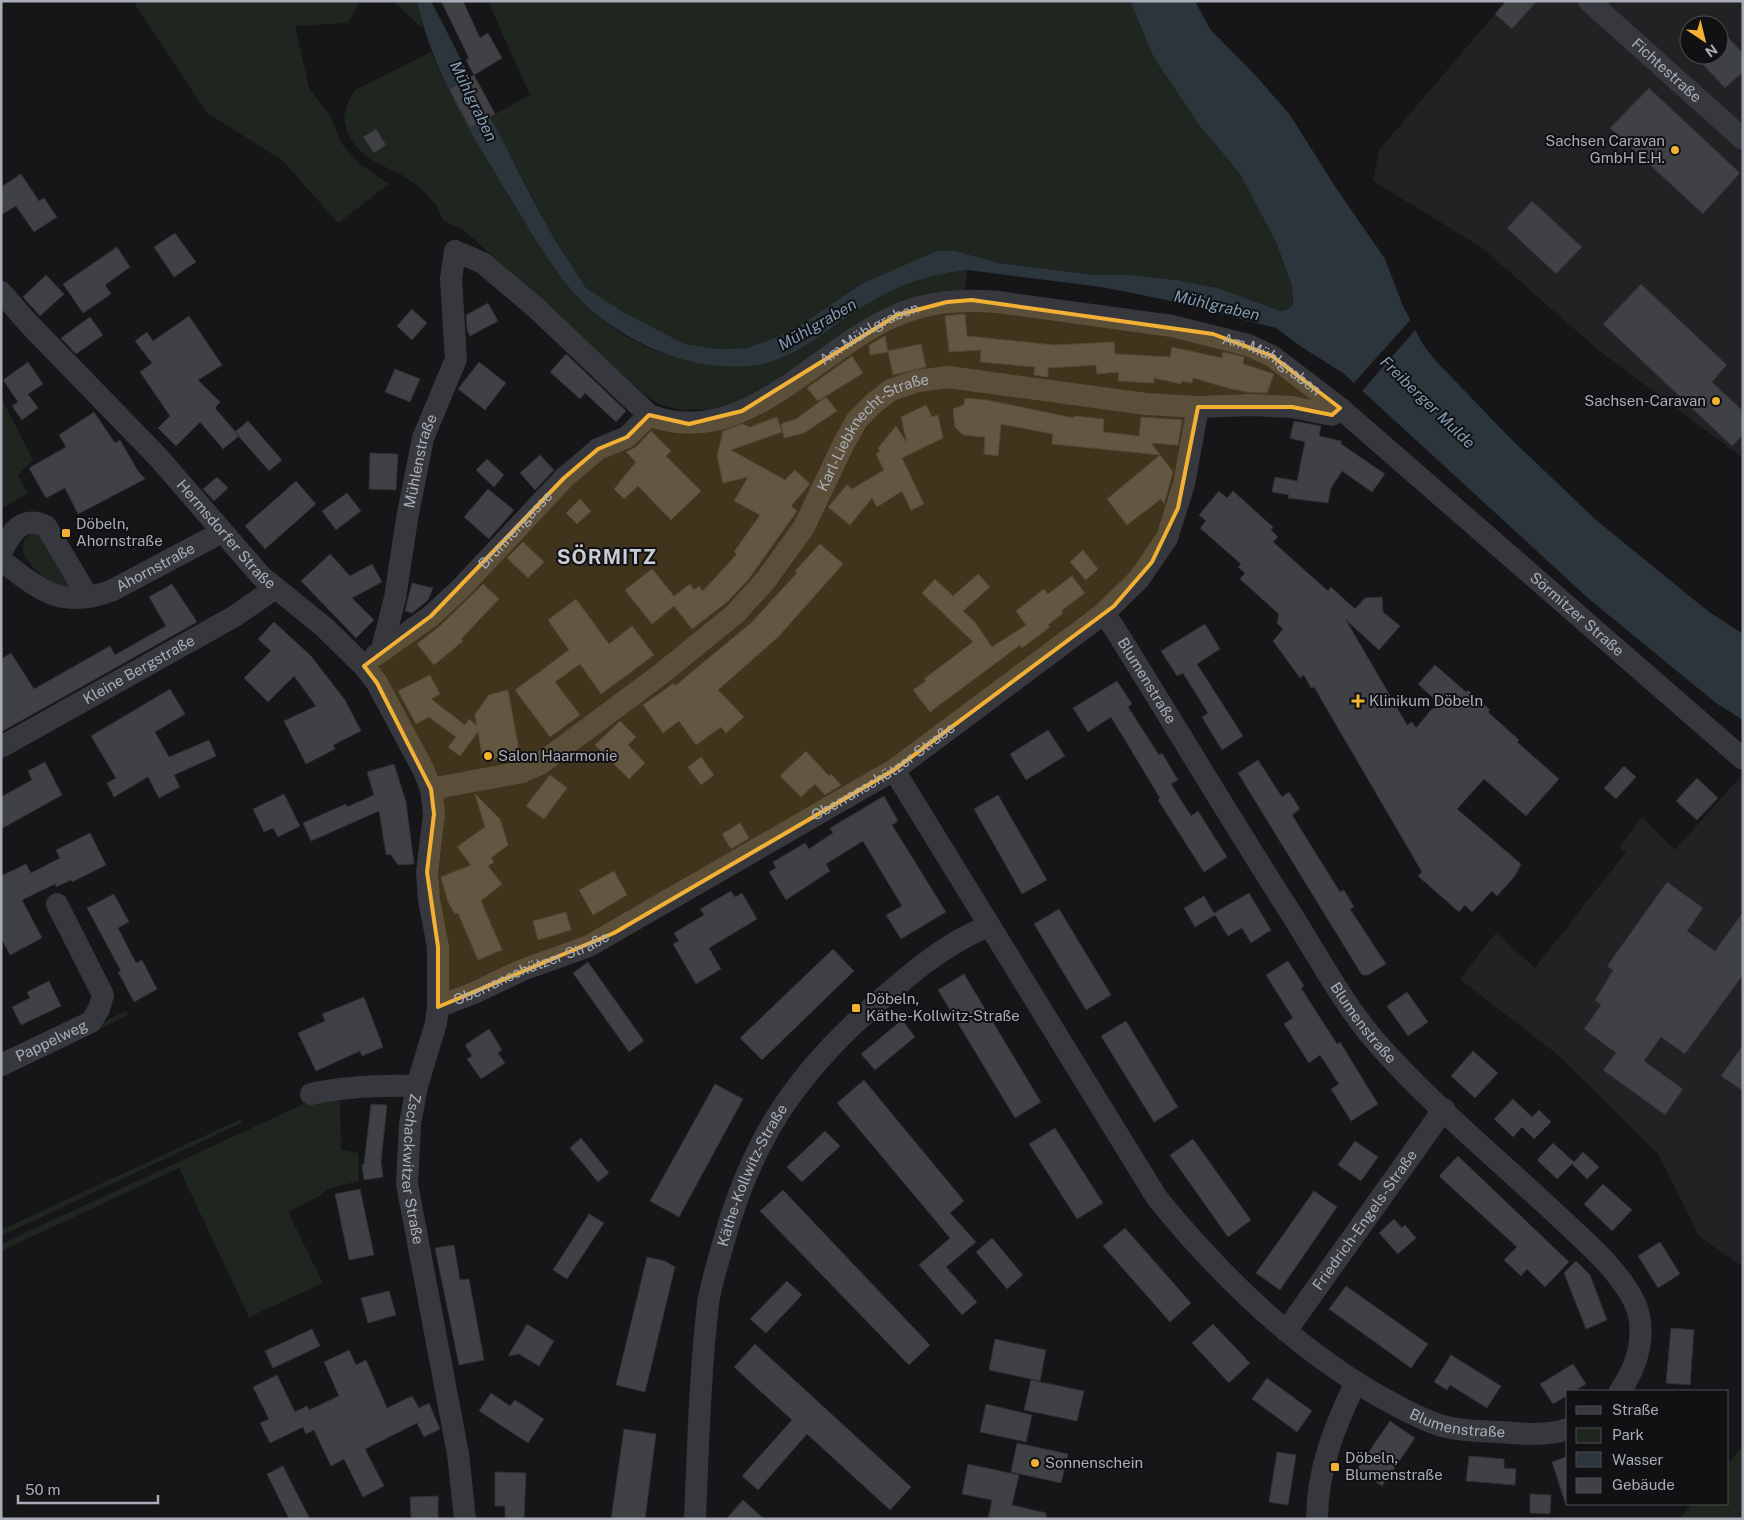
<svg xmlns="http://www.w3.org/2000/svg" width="1744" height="1520" font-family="'Public Sans',sans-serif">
  <rect width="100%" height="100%" fill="#161618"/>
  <path fill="#222225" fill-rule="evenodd" d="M1508,1H1743V458L1598,350L1481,247L1373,181L1379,150L1495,14ZM1689,25H1719V55H1689Z
    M1741,776L1743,777V1267L1699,1236L1658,1154L1558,1055L1460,979L1496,933L1535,968L1626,852L1619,847L1642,817L1675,850Z"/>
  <path fill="#1e261f" d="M133,1H360L348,23L295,26L309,88L332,119L341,143L360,164L389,184L338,223L283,161L206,112Z
    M393,1H417L423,29Z
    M488,1H1130L1154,58L1199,125L1240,174L1276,242L1292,286L1293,305L1289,309L1280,311L1212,287L1177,280L1130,275H1096L999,263L955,251L861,284L807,321L780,336L747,348L718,349L685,344L625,313L586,288L555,240L490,117L530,95Z
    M431,52C450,99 478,145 504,189C558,277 606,360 722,363C735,363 751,366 763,363C803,352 837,323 871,301C900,283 934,274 967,270L965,291L756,395L719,409L681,410L661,405L646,396L465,231L444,221L436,205L421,188L397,172L376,163L358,149L348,135L344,118L348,102L355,90Z
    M1,397L33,460L18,475L28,493L1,509Z
    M36,531L70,588L64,591C45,579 0,548 36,531Z
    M126,1011L128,1015L1,1078V1072Z
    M340,1095L341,1150L358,1153L359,1181L327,1189L321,1195L288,1212L323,1283L249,1317L179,1168L1,1251V1244L308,1102Z
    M241,1119V1123L1,1236V1230Z
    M1743,1446V1519H1679L1692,1504H1728V1463Z"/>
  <path fill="#2c353c" d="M417,1H431L531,196L555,240L586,288L625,313L685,344L718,349L747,348L780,336L807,321L861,284L937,251H955L999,263L1096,275H1130L1177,280L1217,288L1280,311L1289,309L1293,305L1292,286L1276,242L1240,174L1199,125L1154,58L1130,1H1195L1210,29L1257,77L1290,115L1336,188L1385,259L1403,306L1422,343L1434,359L1510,438L1596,520L1709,612L1743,634V720L1716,703L1589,599L1343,373L1300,346L1276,328L1162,299L1102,287L967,270C934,274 901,283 872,301C837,321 802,355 762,364C704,375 640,350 596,314C562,286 538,244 515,206C476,142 433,75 417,1Z"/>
  <path fill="#161618" d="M1412,318L1417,328L1361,392L1352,385Z"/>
  <path fill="#404145" stroke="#303034" d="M441,1H463L480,38L488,33L502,58L474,75L466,60L469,58Z
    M1506,1H1537L1512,29L1495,14Z
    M1719,28L1743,53V72L1725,88L1694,55H1719Z
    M474,75L495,114L470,128L449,89Z
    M1649,88L1740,173L1703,214L1610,128Z
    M376,129L386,145L374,153L363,137Z
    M21,174L39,201L44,198L57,217L34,232L16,206L1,215V187Z
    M1532,201L1582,247L1556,274L1507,228Z
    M175,233L196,262L174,277L154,247Z
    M117,247L130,267L105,285L111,294L83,313L63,284Z
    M46,275L64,294L40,316L23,297Z
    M1641,284L1727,365L1712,382L1743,411V435L1732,446L1603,324Z
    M488,303L498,321L470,336L467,330L466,315Z
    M412,309L427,323L412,340L397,326Z
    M965,314L967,336L1054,345L1114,342L1115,354L1170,357L1172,347L1222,358L1223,352L1244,357L1243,364L1274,374L1267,393L1246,392L1235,389V390L1193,378L1192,383L1182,381L1181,384L1154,378V383L1118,381L1119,372L1097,374L1096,365L1048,368V377L1034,375L1035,367L980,362L981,350L949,352L945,316Z
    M189,316L222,365L198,380L220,402L215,408L239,436L223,449L200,422L176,446L158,428L170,416L140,372L152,363L135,341L147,332L153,341Z
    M90,317L103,335L76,354L61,338Z
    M885,336L888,352L870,355L869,345Z
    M921,344L926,367L893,375L888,351Z
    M566,354L626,411L616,422L585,393L580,399L550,372Z
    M852,356L863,373L818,401L807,388Z
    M28,362L43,384L28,394L38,408L22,420L12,406L18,402L3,380Z
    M479,362L506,383L485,410L458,389Z
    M395,369L420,379L410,402L385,392Z
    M826,397L837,411L804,433L784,438L781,424L796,419Z
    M965,398L987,400L1074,418V416L1104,419L1103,432L1139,436L1141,417L1182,420L1178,445L1151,443L1160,455L1052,444L1053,434L1001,424L998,456L984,454L985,437L963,435L955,427L953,409L964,405Z
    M926,405L932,417L938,415L943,438L902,458L924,504L911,510L902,491L877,507L872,498L850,525L828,507L847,485L852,489L884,470L876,454L880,452L878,448L896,426L907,443L901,417Z
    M94,412L115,443L120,440L138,471L145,479L78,514L65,488L46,498L29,468L66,447L59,435Z
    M777,417L782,432L731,450L785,480L795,470L810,484L791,506L797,511L748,580L727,602L692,629L674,606L652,624L625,590L652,569L674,596L690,584L694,590L699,586L703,591L737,554L734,552L760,515L734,501L748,477L723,483L717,456L723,431L742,424L750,427Z
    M248,421L282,460L269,471L235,432Z
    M1294,421L1321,426L1319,436L1341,441V444L1385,474L1372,492L1342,471L1331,488L1328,503L1288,498L1289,495L1272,492L1275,477L1297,481L1305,442L1290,438Z
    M651,431L671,451L666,456L701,491L671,520L638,486L624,499L614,489L636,462L626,452L636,447Z
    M370,453L398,454L396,490L369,489Z
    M540,455L554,470L535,490L520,473Z
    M1160,455L1173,472L1164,504L1161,499L1127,525L1107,499Z
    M487,459L504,475L494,487L476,470Z
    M217,477L228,488L214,501L203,489Z
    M296,481L316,504L265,549L245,526Z
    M488,489L514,510L489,539L464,517Z
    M1219,491L1227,498L1233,491L1273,527L1271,530L1278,537L1273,542L1328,591L1331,587L1355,609L1365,598L1382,597L1383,612L1400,626L1379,650L1346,620L1407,725L1412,722L1416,728L1431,710L1440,704L1418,684L1435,665L1466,692L1468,690L1490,710L1488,712L1519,740L1517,742L1559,779L1526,816L1484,779L1457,809L1521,864L1515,876L1497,896L1492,891L1472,912L1465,905L1459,912L1418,876L1422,872L1314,687L1311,688L1304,675L1300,678L1273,641L1283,629L1277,623L1279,614L1240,579L1245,573L1238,567L1241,564L1200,528L1206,521L1199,515Z
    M347,493L361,511L336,530L322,511Z
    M580,499L591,511L577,524L566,513Z
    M523,542L544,562L528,578L507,558Z
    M820,544L843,564L778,637L718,690L744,717L726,733L721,727L696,745L679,721L663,733L643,705L674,683L675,686L751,623L797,573L795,571Z
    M1083,550L1098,569L1086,580L1070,562Z
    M330,554L350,576L372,564L382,582L352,598L374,620L356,638L301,581Z
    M978,574L990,587L963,611L975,622L992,647L1026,625L1016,611L1044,589L1048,594L1072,576L1085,593L1061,611L1063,613L1048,625L1050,627L1022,648L1020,645L930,712L913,690L926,681L924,679L973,642L922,593L935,579L953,596Z
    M412,583L433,588L428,600L412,613L405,611Z
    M172,584L197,622L1,732V659L11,653L34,689L110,646L115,655L166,626L149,597Z
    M483,584L499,599L461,639L463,641L434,665L417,644L440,626Z
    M576,599L609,644L632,626L654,655L601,694L580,664L555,682L580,715L550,737L515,690L569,650L548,620Z
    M274,622L311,656L345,700L361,731L333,745L335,749L306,764L284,721L316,706L294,676L268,702L244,678L271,651L258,639Z
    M1205,624L1220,649L1197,664L1243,736L1222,750L1202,717L1208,713L1183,673L1177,676L1161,651Z
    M430,675L440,694L431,699L465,725L469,719L477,726L475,714L489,695L508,690L520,755L483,761L478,732L460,756L448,747L456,737L429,717L416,724L398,691Z
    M1117,681L1132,704L1128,707L1159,755L1162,753L1178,780L1171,784L1191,816L1198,811L1227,857L1204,872L1158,800L1160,798L1111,717L1088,732L1073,708Z
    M170,689L185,714L155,732L169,757L209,740L216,756L174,775L180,787L159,798L148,777L114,797L107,783L116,778L91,736Z
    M620,721L636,737L628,745L645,763L629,779L595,745Z
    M1048,730L1065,756L1026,780L1010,754Z
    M806,751L829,776L831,774L841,785L825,795L815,784L801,797L780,776Z
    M701,757L714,775L701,785L688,767Z
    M1258,760L1282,797L1289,792L1300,809L1292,815L1340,892L1344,890L1354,907L1350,909L1386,964L1368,975H1362L1238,773Z
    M45,762L62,795L1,829V797L32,780L28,771Z
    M394,764L406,802L414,864L398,865L391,855L386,854L379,811L311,841L303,823L346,804L347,807L374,795L367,772Z
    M1624,766L1636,777L1616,799L1604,788Z
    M550,775L567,788L544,819L526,806Z
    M1697,778L1718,798L1697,820L1676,801Z
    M284,794L300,826L278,837L273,828L264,832L253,809Z
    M475,794L500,819L508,845L491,858L494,862L488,866L502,884L481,901L502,950L478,960L458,913L455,914L448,902L441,877L471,865L457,847L485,827Z
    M998,795L1047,880L1022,894L974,809Z
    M884,796L898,821L892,825L946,912L901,939L886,915L902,906L863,841L826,864L830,871L786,900L769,872L776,868L773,862L805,843L809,849L833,833L830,828Z
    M740,823L749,838L731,849L722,834Z
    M90,833L106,865L72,882L71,880L56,887L55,884L22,900L42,938L10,955L1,938V876L26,864L31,873L60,858L56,850Z
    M614,871L627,895L593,915L579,890Z
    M1667,882L1703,908L1687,931L1715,951L1743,912V975L1685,1054L1661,1037L1644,1061L1683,1089L1665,1115L1603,1070L1616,1053L1584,1029L1601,1005L1595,1000L1613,970L1607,966Z
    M731,891L735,897L742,893L757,919L709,948L721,969L696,984L673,944L679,941L674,933L704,915L700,909Z
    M1249,893L1271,930L1251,943L1242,928L1228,936L1215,915L1195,927L1184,908L1204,896L1214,913Z
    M114,894L129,922L118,928L136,963L142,960L157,989L134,1002L118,972L121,971L87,908Z
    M1059,909L1111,995L1086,1010L1034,924Z
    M566,912L571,930L538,940L533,921Z
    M833,949L854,971L762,1060L740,1038Z
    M1288,961L1304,986L1301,988L1337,1044L1340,1042L1378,1104L1351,1121L1331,1089L1339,1084L1320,1055L1309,1063L1284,1024L1293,1018L1266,975Z
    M588,962L644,1041L629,1052L573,973Z
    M964,974L1041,1102L1015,1118L938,990Z
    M49,981L61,1006L21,1025L12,1007L30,998L27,992Z
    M1407,992L1428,1022L1408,1036L1387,1006Z
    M364,997L383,1047L362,1056L360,1051L316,1071L298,1033L325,1021L322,1014Z
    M902,1020L915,1037L875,1070L861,1054Z
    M1126,1021L1178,1107L1154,1122L1101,1036Z
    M489,1029L502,1050L498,1053L505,1063L481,1079L467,1059L472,1056L465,1045Z
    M1743,1045V1091L1721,1076Z
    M1473,1051L1498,1073L1475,1098L1451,1076Z
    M864,1080L964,1201L950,1213L976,1242L946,1267L977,1302L962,1315L919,1265L950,1238L837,1103Z
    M715,1084L743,1099L679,1217L650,1201Z
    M1513,1099L1532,1117L1539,1110L1551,1122L1534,1139L1522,1127L1513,1137L1494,1119Z
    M371,1104L387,1105L381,1161L383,1177L364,1180L362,1165L364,1164Z
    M1055,1128L1103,1203L1077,1219L1029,1144Z
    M825,1131L840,1146L802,1182L787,1167Z
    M581,1138L609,1173L598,1182L570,1148Z
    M1193,1139L1251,1220L1228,1237L1170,1155Z
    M1355,1141L1378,1157L1361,1181L1338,1165Z
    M1553,1143L1574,1162L1583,1152L1599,1167L1587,1179L1572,1164L1557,1179L1537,1160Z
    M1458,1156L1569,1262L1545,1287L1527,1269L1521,1276L1504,1260L1517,1247L1439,1176Z
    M1603,1184L1632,1210L1612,1231L1584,1204Z
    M360,1189L374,1255L349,1260L335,1194Z
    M783,1190L930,1345L909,1365L760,1211Z
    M1314,1191L1337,1207L1280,1290L1256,1273Z
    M589,1214L604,1223L567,1279L553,1270Z
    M1394,1219L1402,1228L1405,1225L1416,1238L1398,1254L1379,1233Z
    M1125,1228L1191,1303L1170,1322L1103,1246Z
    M992,1238L1023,1275L1007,1289L976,1252Z
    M1660,1242L1680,1274L1658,1288L1638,1256Z
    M454,1245L460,1280L469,1279L484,1360L459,1365L435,1248Z
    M647,1257L665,1261L675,1267L645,1392L616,1385Z
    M1576,1261L1590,1275L1607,1320L1586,1329L1564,1273Z
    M787,1281L802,1295L766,1333L750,1319Z
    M1346,1286L1428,1344L1411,1368L1329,1309Z
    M389,1291L396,1315L368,1323L361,1298Z
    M527,1324L554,1341L539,1366L519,1354L508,1356Z
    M1213,1324L1250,1363L1229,1383L1192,1343Z
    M1671,1328L1694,1330L1690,1385L1666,1383Z
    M312,1329L320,1346L273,1368L265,1351Z
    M995,1339L1046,1350L1040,1381L989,1370Z
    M755,1344L911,1487L890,1510L807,1434L758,1490L742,1476L792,1420L734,1367Z
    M349,1350L356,1365L366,1360L387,1408L412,1396L419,1408L429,1403L440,1429L424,1437L417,1423L365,1449L384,1486L363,1497L344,1459L331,1466L314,1430L306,1434L303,1427L270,1443L260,1423L269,1419L253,1387L277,1375L295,1412L307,1406L309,1410L339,1396L324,1362Z
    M1451,1355L1501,1386L1487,1408L1450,1385L1447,1390L1434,1382Z
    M1573,1364L1586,1384L1574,1391H1568V1395L1553,1404L1540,1384Z
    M1267,1378L1312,1411L1297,1432L1252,1399Z
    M1031,1380L1084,1391L1077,1421L1024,1410Z
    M491,1393L510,1406L515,1400L544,1419L528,1443L479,1411Z
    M986,1404L1032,1415L1026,1442L980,1432Z
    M1390,1421L1415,1438L1382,1486L1357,1469Z
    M624,1429L656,1434L645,1519H611Z
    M1017,1443L1068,1454L1061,1483L1011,1472Z
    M1277,1452L1296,1455L1288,1505L1269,1502Z
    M1469,1456L1504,1459V1468L1516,1469L1515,1485L1466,1481Z
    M1568,1456V1501L1565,1502L1552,1462Z
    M968,1464L1019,1475L1012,1505L1046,1513V1519H988L992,1500L962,1494Z
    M283,1466L291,1482L310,1519H289L267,1474Z
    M495,1472L526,1473L524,1519H505V1506H495Z
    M1530,1494L1551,1495L1550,1514L1530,1513Z
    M438,1496V1519H411L410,1497Z
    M743,1500L764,1519H726Z"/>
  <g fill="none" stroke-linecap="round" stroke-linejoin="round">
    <g stroke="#37383d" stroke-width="22">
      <path id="s1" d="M1589,1L1743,139"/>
      <path id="s2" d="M1,292L28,323L158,457L261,576L324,627L364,666L377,683L423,769L431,789L434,814L427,872L429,900L438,947V1007L436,1023L417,1086L410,1124L407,1184L458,1454L465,1519"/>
      <path d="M1,552C12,532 21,515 46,526L88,597"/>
      <path id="s3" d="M1,560C41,591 62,610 113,590L222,532"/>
      <path id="s4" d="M1103,614L1113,626C1173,722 1231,820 1292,915C1319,958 1344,1005 1377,1043C1429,1102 1496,1158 1554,1212C1582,1239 1616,1266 1634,1301C1648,1331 1638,1366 1620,1391"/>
      <path id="s5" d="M382,649L395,598L407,519L423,438L456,359L451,279L455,251L483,263L535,307L649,415C744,452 817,348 897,315C929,301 963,299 998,302L1172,326L1248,345L1272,356L1340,408L1743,759"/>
      <path id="s6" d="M376,655L431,616L462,587L564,478L598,449L627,437L649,415"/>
      <path id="s7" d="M1,747L235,616L274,589"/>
      <path id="s8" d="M894,770L1157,1198C1218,1273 1288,1342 1372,1392C1393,1404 1414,1416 1436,1424C1457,1431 1479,1431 1500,1432C1523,1434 1546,1436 1568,1429"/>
      <path id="s9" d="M431,789L522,772L540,764L661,674L735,614L765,581L804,527L844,443L857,420L875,402L891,390L917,381L948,377L1146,404L1198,407L1252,405L1292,407L1332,415L1340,408"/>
      <path id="s10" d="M438,1007L474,993L520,971L589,946L894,770L1103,614L1139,579L1167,538L1184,484L1198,407"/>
      <path id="s11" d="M1,1065L91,1022L99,1009L103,995L57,904"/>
      <path d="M311,1094C346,1086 381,1085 417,1086"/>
      <path id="s12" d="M1286,1331L1444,1109"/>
      <path id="s13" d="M695,1519C698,1447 700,1375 708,1303C711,1284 718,1263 723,1244C750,1145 792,1079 868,1011C905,978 942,945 988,926"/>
      <path d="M1317,1519C1317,1470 1335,1425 1356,1382"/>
    </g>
  </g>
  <path fill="#f2b134" fill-opacity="0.2" stroke="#f2b134" stroke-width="4" stroke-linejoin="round" d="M972,300L1213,334L1272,356L1340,408L1332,415L1292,407H1198L1178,508L1152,562L1114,606L894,770L614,933L438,1007V947L427,872L434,814L431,789L377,683L364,666L431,616L564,478L598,449L627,437L649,415L689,424L742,411L897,315L947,302Z"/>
  <g fill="#f2b134" stroke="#111113" stroke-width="2">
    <circle cx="1675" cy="150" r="5"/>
    <circle cx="1716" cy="401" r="5"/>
    <rect x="61" y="528" width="10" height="10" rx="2.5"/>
    <path d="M1355.5 693.5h5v5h5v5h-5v5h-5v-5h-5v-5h5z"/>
    <circle cx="488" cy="756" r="5"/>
    <rect x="851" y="1003" width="10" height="10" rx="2.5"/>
    <circle cx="1035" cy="1463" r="5"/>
    <rect x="1330" y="1462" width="10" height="10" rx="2.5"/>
  </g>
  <g text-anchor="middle" stroke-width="4" stroke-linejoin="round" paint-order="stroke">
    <g font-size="15" fill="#a8adb8" stroke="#111113">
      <text dy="5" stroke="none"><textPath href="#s1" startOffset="104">Fichtestraße</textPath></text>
      <text dy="5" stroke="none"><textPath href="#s5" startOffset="910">Am Mühlgraben</textPath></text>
      <text dy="5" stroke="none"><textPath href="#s5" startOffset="1330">Am Mühlgraben</textPath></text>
      <text dy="5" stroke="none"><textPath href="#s9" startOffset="592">Karl-Liebknecht-Straße</textPath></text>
      <text dy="5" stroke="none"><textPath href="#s5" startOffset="192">Mühlenstraße</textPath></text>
      <text dy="5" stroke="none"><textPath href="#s6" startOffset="188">Brunnengasse</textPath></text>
      <text dy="5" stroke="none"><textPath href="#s2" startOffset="331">Hermsdorfer Straße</textPath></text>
      <text dy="5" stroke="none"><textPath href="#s3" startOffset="172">Ahornstraße</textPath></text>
      <text dy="5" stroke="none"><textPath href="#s5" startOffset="1726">Sörmitzer Straße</textPath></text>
      <text dy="5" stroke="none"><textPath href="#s7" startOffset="158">Kleine Bergstraße</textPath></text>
      <text dy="5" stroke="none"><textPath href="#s4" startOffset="80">Blumenstraße</textPath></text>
      <text dy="5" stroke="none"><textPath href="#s10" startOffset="505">Oberranschützer Straße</textPath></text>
      <text dy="5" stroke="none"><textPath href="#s10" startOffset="101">Oberranschützer Straße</textPath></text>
      <text dy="5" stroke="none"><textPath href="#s4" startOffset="485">Blumenstraße</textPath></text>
      <text dy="5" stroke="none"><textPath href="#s11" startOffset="56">Pappelweg</textPath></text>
      <text dy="5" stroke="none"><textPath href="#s2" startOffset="1048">Zschackwitzer Straße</textPath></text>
      <text dy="5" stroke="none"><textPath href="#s13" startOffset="352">Käthe-Kollwitz-Straße</textPath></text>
      <text dy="5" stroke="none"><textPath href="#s12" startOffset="136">Friedrich-Engels-Straße</textPath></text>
      <text dy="5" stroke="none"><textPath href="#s8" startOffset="886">Blumenstraße</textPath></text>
    </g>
    <g font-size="15" fill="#a8adb8" stroke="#111113" text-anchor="start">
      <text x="1665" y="146" text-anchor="end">Sachsen Caravan<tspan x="1665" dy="17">GmbH E.H.</tspan></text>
      <text x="1706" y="406" text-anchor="end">Sachsen-Caravan</text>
      <text x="76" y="529">Döbeln,<tspan x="76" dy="17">Ahornstraße</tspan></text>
      <text x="1369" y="706">Klinikum Döbeln</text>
      <text x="498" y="761">Salon Haarmonie</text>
      <text x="866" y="1004">Döbeln,<tspan x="866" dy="17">Käthe-Kollwitz-Straße</tspan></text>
      <text x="1345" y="1463">Döbeln,<tspan x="1345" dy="17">Blumenstraße</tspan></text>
      <text x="1045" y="1468">Sonnenschein</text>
    </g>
    <g font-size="16" font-style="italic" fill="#7f9bb3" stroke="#111113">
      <text transform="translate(474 101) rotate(64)" y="6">Mühlgraben</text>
      <text transform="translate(1217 305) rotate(13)" y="6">Mühlgraben</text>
      <text transform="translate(817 324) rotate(-30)" y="6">Mühlgraben</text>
      <text transform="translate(1428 402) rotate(44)" y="6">Freiberger Mulde</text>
    </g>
    <g font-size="20" font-weight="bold" letter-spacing="1" fill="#c9ccd4" stroke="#111113">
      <text x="607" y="564">SÖRMITZ</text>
    </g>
  </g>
  <rect width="1744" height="1520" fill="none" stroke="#a8adb8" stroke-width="5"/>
  <rect x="1566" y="1390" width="162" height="115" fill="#111113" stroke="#4d4f55"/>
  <rect x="1576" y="1406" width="25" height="8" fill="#37383d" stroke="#4d4f55"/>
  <text x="1612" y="1415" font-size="15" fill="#a8adb8">Straße</text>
  <rect x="1576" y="1428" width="25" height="15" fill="#1e261f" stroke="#4d4f55"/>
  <text x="1612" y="1440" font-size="15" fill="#a8adb8">Park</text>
  <rect x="1576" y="1452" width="25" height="15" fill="#2c353c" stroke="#4d4f55"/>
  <text x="1612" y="1465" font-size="15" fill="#a8adb8">Wasser</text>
  <rect x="1576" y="1478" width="25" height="15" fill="#404145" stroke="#4d4f55"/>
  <text x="1612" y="1490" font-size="15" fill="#a8adb8">Gebäude</text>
  <g transform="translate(1704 40) rotate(145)"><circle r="24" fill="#111113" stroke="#4d4f55"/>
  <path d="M0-4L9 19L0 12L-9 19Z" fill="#f2b134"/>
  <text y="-8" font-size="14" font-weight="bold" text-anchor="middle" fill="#a8adb8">N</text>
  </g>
  <path d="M18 1495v8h140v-8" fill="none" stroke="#a8adb8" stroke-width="2.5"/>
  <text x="25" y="1495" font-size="15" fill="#a8adb8" stroke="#111113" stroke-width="4" paint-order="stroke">50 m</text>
</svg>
